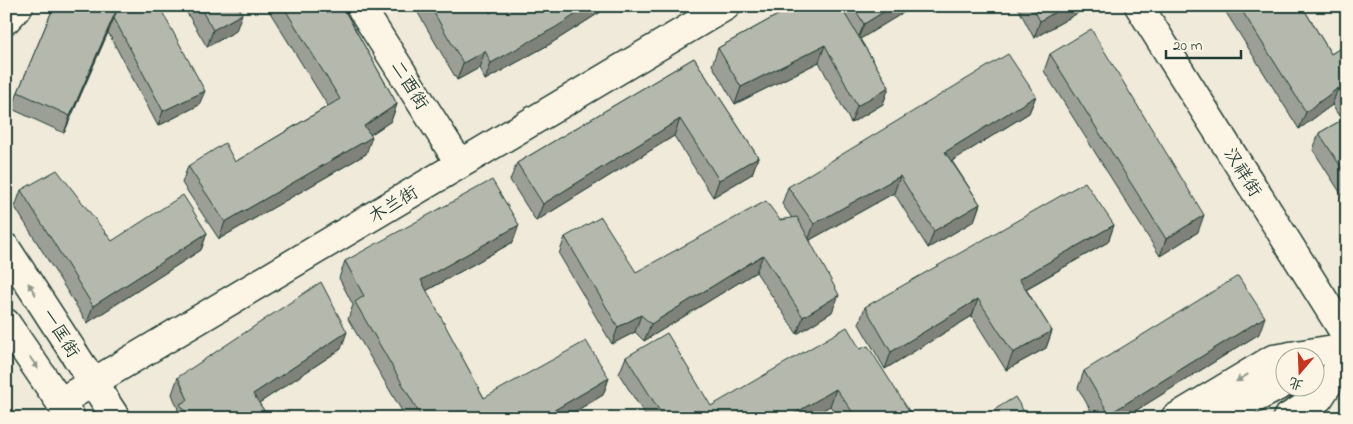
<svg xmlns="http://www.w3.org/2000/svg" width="1353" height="424" font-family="'Indie Flower','LXGW WenKai TC',sans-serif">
  <rect width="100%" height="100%" fill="#efeada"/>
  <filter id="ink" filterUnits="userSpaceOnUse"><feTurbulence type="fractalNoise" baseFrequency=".02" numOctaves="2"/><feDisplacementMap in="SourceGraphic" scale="10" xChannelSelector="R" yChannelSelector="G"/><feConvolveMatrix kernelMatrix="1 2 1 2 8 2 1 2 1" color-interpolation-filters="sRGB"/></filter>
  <g filter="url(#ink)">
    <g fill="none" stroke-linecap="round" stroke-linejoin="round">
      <g stroke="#1f3d34" stroke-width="31">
        <path id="secondary" d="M360,6L460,164
          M1139,6L1347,337
          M6,20L19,6
          M6,248L116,418
          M6,323L71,418
          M1290,356L1347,347
          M60,402L726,6
          M1175,418L1273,359L1286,357
          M1218,418L1286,382
          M1287,418L1319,398L1347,355"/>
      </g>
      <use href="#secondary" stroke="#fcf5e5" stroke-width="28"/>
    </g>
    <path fill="#9c9f95" stroke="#1f3d34" d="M54,6H159L199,105L158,126L108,32L109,30L64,133L12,109L18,92Z
      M183,6H247L240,9L236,31L207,47Z
      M266,6H342L397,104L391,121L370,135L366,154L219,239L182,183L188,166L235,162L328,106Z
      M414,6H487L490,13L501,6H610L550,44L485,80L479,68L457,80Z
      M794,6H914L860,39L889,87L883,104L851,123L819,62L735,104L712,65L718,48Z
      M1017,6H1084L1083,10L1034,38Z
      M1222,6H1302L1331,54L1347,44V111L1339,116L1332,105L1299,129Z
      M1050,54L1198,232L1160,256L1044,71Z
      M694,58L758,157L752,174L713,197L674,136L536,221L510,180L517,163Z
      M1036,96L1029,113L952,161L980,204L974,221L928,248L894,193L810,240L832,312L797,334L756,272L644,341L635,332L612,344L559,254L565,237L636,272L780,220L792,218L782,204L788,187Z
      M1347,117V203L1313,150L1319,133Z
      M21,190L112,241L207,233L201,250L87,323L15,207Z
      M1114,225L1108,242L1026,289L1052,331L1046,348L1006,370L972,316L885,369L859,324L865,307Z
      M513,242L426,291L484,398L609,378L603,395L564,418H406L348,319L353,305L339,278L345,261Z
      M1259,334L1124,418H1095L1078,388L1084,371Z
      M341,349L259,403L269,418H175L178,409L172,394L178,377Z
      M860,349L911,414L909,418H838L830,406L810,418H647L619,374L626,357L711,406Z"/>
    <path fill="#7f8279" stroke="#1f3d34" d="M231,6H247L228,15Z
      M589,6H610L550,44L485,80L491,63Z
      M893,6H914L857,41L864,24Z
      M1065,6H1084L1083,10L1034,38L1040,21Z
      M242,14L236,31L207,47L213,30Z
      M114,18L109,30L64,133L70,116Z
      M825,45L819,62L735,104L741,87Z
      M485,51L479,68L457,80L463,63Z
      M889,87L883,104L851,123L857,106Z
      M1338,88L1332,105L1299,129L1306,112Z
      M205,91L199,105L158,126L163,111Z
      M1036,96L1029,113L939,169L945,152Z
      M1347,98V111L1339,116L1345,99Z
      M397,104L391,121L358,143L364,126Z
      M680,119L674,136L536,221L543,204Z
      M372,137L366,154L219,239L225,222Z
      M758,157L752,174L713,197L719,180Z
      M900,176L894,193L808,241L814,224Z
      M980,204L974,221L928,248L934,231Z
      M1204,215L1198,232L1160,256L1166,239Z
      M519,225L513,242L415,297L421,280Z
      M1114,225L1108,242L1013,296L1019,279Z
      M207,233L201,250L87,323L93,306Z
      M763,255L756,272L644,341L651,324Z
      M839,295L832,312L797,334L803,317Z
      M978,299L972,316L885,369L891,352Z
      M641,315L635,332L612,344L618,327Z
      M1265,317L1259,334L1124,418H1107L1109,414Z
      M1052,331L1046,348L1006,370L1013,353Z
      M347,332L341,349L247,411L253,394Z
      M609,378L603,395L564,418H541Z
      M836,389L830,406L810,418H787Z
      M911,414L909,418H903Z"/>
    <path fill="#b5b9ad" stroke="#1f3d34" d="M54,6H118L70,116L18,92Z
      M119,6H159L205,91L163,111L114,18Z
      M199,6H238L242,14L213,30Z
      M283,6H342L397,104L364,126L372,137L225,222L188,166L225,143L235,162L340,99Z
      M430,6H487L490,13L501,6H589L556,27L491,63L485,51L463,63Z
      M794,6H840L889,87L857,106L825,45L741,87L718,48Z
      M853,6H893L864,24Z
      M1032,6H1065L1040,21Z
      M1239,6H1302L1331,54L1347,44V98L1345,99L1338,88L1306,112Z
      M1091,29L1204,215L1166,239L1050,54Z
      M1008,54L1036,96L945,152L980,204L934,231L900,176L814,224L788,187Z
      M694,58L758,157L719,180L680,119L543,204L517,163Z
      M1347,117V176L1319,133Z
      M57,170L112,241L183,195L207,233L93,306L21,190Z
      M492,180L519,225L421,280L484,398L586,341L609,378L541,418H422L355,302L364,296L345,261Z
      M1085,182L1114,225L1019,279L1052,331L1013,353L978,299L891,352L865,307Z
      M766,201L780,220L797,217L839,295L803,317L763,255L651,324L641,315L618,327L565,237L601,217L636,272Z
      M1238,276L1265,317L1109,414L1084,371Z
      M321,282L347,332L253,394L269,418H190L180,404L188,400L178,377Z
      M847,327L860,349L868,346L911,414L903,418H857L836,389L787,418H664L626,357L667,333L711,406Z
      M1015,397L1028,418H981Z
      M1347,408V418H1330Z"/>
    <defs><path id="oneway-solid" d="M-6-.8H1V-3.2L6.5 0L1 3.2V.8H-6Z" transform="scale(1.25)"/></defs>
    <g fill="#8e998c">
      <use href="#oneway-solid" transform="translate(32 289) rotate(-122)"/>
      <use href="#oneway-solid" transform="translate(34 363) rotate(56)"/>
      <use href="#oneway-solid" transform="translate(1242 378) rotate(149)"/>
    </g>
  </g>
  <g text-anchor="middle" stroke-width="4" stroke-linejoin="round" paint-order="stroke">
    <g font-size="18" fill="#1f3d34" stroke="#fcf5e5">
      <text transform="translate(410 85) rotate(58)" y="6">二酉街</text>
      <text transform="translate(1243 172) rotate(58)" y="6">汉祥街</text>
      <text transform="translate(393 204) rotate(-31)" y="6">木兰街</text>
      <text transform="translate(61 333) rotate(58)" y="6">一匡街</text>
    </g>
  </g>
  <rect width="1353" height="424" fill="none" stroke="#fcf5e5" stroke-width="25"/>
  <rect x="12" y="12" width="1328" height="399" fill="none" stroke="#1f3d34" stroke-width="2" filter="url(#ink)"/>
  <g transform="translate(1300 372) rotate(199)"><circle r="24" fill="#fcf5e5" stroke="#a4ab9e"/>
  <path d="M0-4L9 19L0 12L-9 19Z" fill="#c8321e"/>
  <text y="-8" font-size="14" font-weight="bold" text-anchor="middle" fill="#1f3d34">北</text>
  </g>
  <path d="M1166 50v8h75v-8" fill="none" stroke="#1f3d34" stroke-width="2.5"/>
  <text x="1173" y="50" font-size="15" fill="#1f3d34" stroke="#fcf5e5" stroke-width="4" paint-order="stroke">20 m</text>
</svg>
